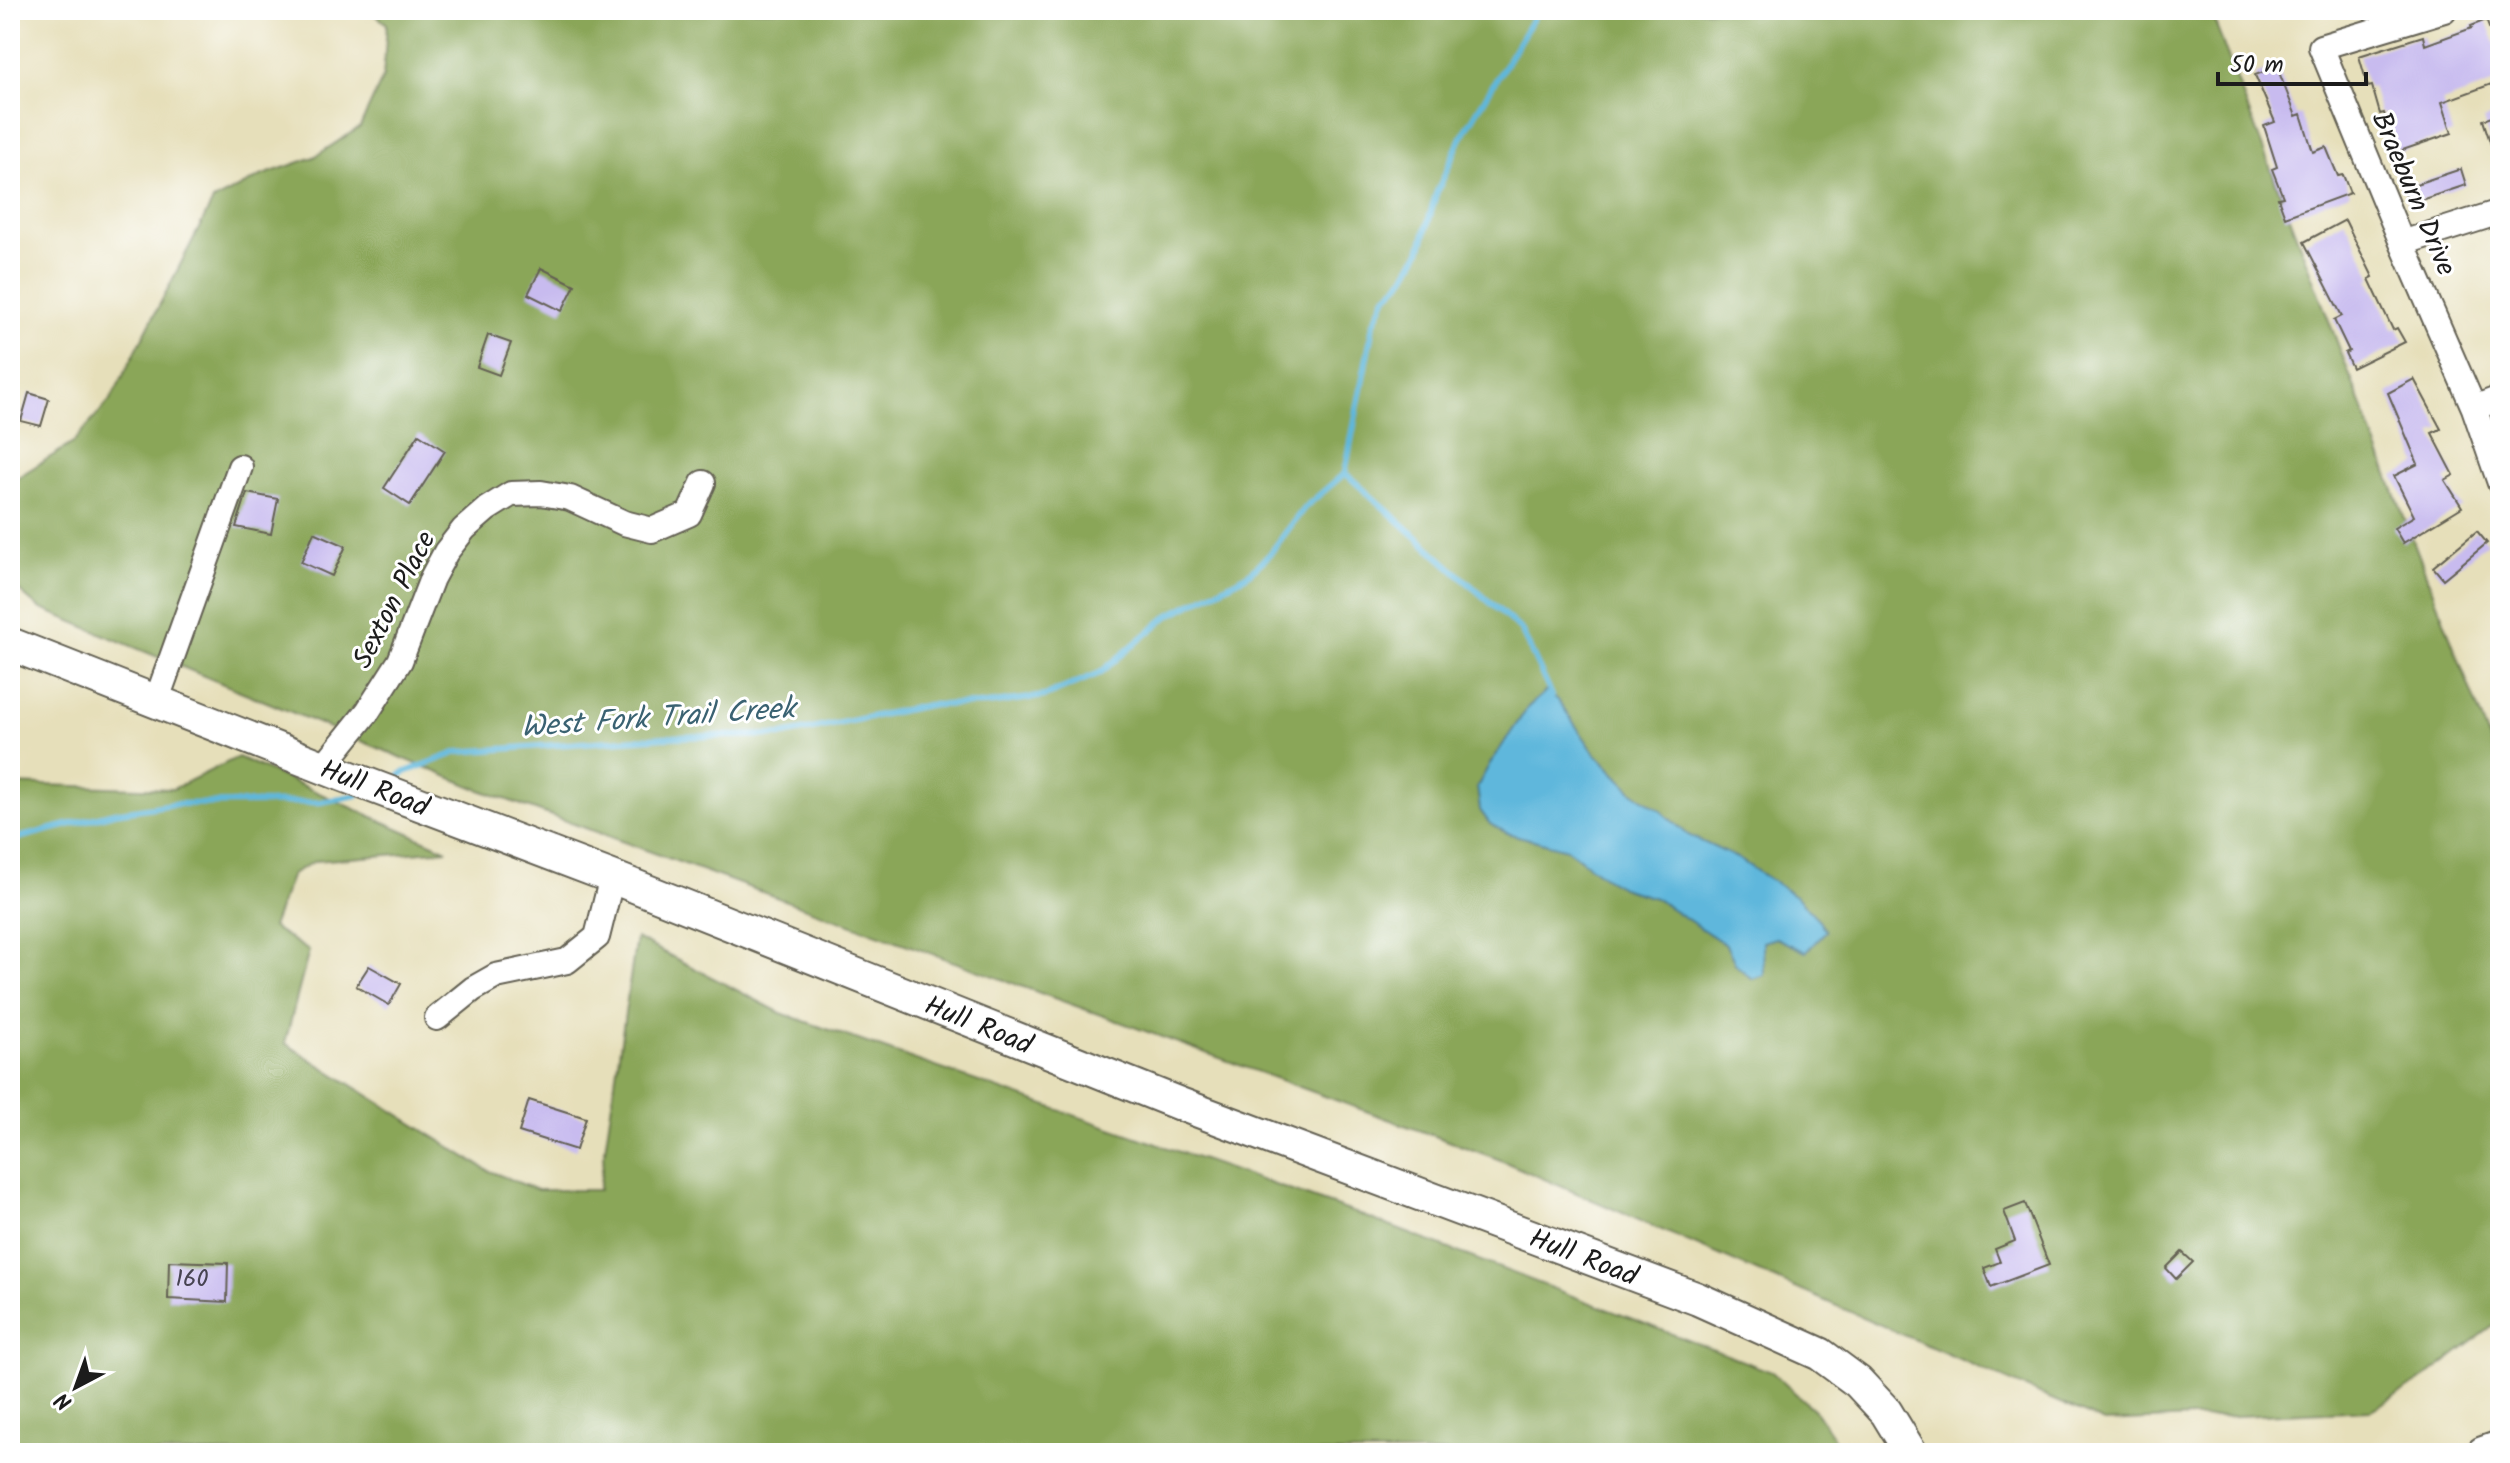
<svg xmlns="http://www.w3.org/2000/svg" width="2510" height="1463" font-family="Kalam,sans-serif">
  <rect width="100%" height="100%" fill="#fff"/>
  <filter id="ink" filterUnits="userSpaceOnUse"><feTurbulence type="fractalNoise" baseFrequency=".0125" numOctaves="2"/><feDisplacementMap in="SourceGraphic" scale="16" xChannelSelector="R" yChannelSelector="G"/><feConvolveMatrix kernelMatrix="1 2 1 2 8 2 1 2 1" color-interpolation-filters="sRGB"/></filter>
  <filter id="wash" filterUnits="userSpaceOnUse"><feTurbulence type="fractalNoise" baseFrequency=".006" numOctaves="4" result="noise"/><feDisplacementMap in="SourceGraphic" scale="32" xChannelSelector="R" yChannelSelector="G"/><feGaussianBlur stdDeviation="1.8" result="paint"/><feColorMatrix in="noise" values="0 0 0 0 0 0 0 0 0 0 0 0 0 0 0 0 0 1.4 0 .05"/><feComposite in="paint" operator="in"/></filter>
  <g filter="url(#wash)">
    <rect width="100%" height="100%" fill="#e6dfba"/>
    <path fill="#8aa659" stroke="#53613a" stroke-width="2" d="M369,10H2210L2500,767V1321L2419,1382L2371,1410L2104,1422L1498,1159L480,790L39,608L10,583V482L73,443L111,399L213,201L263,175L314,157L360,127L383,77L387,24Z
      M238,757L447,850L315,861L292,874L272,927L309,951L285,1043L487,1170L537,1190H599L636,938L781,1013L1358,1214L1772,1372L1816,1412L1844,1453H10V784L173,789Z"/>
    <path fill="#5fb7dc" stroke="#3e6a7c" stroke-width="2" d="M1546,691L1558,700L1594,752L1633,792L1660,810L1688,835L1737,858L1797,897L1819,920L1826,931L1806,952L1776,938L1763,942L1764,975L1752,979L1736,965L1726,945L1655,898L1627,890L1604,877L1567,849L1507,833L1490,824L1480,810L1477,787L1488,767L1528,707Z"/>
    <g fill="none" stroke-linecap="round" stroke-linejoin="round">
      <path stroke="#5fb7dc" stroke-width="6" d="M1345,473L1521,630L1552,696
        M396,778L403,773L458,752L665,737L783,735L928,705L987,704L1045,696L1100,673L1168,616L1247,575L1269,555L1304,508L1345,473L1373,325L1385,298L1405,277L1420,251L1436,194L1460,140L1538,10
        M10,840L114,813L173,804L321,802L357,795"/>
    </g>
    <g id="blocks">
      <path fill="#c8bbef" d="M2486,20L2500,56V81L2442,102L2452,133L2397,152L2384,113L2380,114L2372,86L2368,87L2359,56L2423,36L2425,45L2472,28L2471,26Z
        M2277,67L2296,116L2301,114L2313,152L2326,147L2338,176L2343,175L2350,193L2285,217L2278,198L2283,197L2272,169L2277,167L2264,126L2275,122L2255,75Z
        M2500,114V163H2497L2483,120Z
        M2461,169L2466,185L2409,204L2404,188Z
        M2345,220L2373,277L2369,279L2393,330L2397,328L2405,342L2352,368L2345,353L2349,351L2334,320L2342,316L2304,242Z
        M541,268L575,285L562,311L528,294Z
        M488,335L511,343L499,375L477,367Z
        M2414,379L2441,429L2432,433L2454,475L2445,480L2462,507L2403,543L2394,528L2414,516L2394,476L2418,464L2388,393Z
        M29,393L49,399L41,426L21,421Z
        M419,434L445,451L410,505L384,488Z
        M247,493L278,499L271,534L236,527Z
        M2477,531L2487,543L2443,579L2433,567Z
        M314,532L346,546L332,576L301,562Z
        M369,966L401,984L389,1005L356,986Z
        M529,1100L586,1118L576,1150L519,1132Z
        M2025,1203L2049,1265L1991,1287L1984,1268L2000,1262L1995,1249L2015,1241L2004,1211Z
        M2182,1252L2193,1262L2176,1279L2166,1268Z
        M169,1261L228,1263L227,1302L168,1299Z"/>
    </g>
  </g>
  <g filter="url(#ink)">
    <use href="#blocks" fill-opacity="0" stroke="#636053" stroke-width="2"/>
    <g fill="none" stroke-linecap="round" stroke-linejoin="round">
      <g stroke="#636053" stroke-width="28">
        <path id="minor" d="M2444,10L2321,47L2402,243L2474,408L2500,483
          M2402,243L2500,212
          M2474,408L2500,398
          M156,702L240,467
          M323,767L368,711L400,661L432,578L446,552L464,529L487,509L511,494L541,493L570,498L624,523L652,530L689,514L703,483
          M437,1018L473,989L496,976L567,961L597,937L612,877"/>
      </g>
      <g stroke="#636053" stroke-width="36">
        <path id="major" d="M10,644L343,775L612,877L1180,1104L1698,1299L1820,1354L1858,1382L1886,1412L1911,1453
          M2483,1453L2500,1447"/>
      </g>
      <use href="#minor" stroke="#fff" stroke-width="24"/>
      <use href="#major" stroke="#fff" stroke-width="32"/>
    </g>
  </g>
  <g text-anchor="middle" stroke-width="6" stroke-linejoin="round" paint-order="stroke">
    <g font-size="24" fill="#474451">
      <text x="192" y="1286">160</text>
    </g>
    <g font-size="28" fill="#1c1c1c" stroke="#fff">
      <text transform="translate(2415 193) rotate(67)" y="10">Braeburn Drive</text>
      <text transform="translate(393 599) rotate(-63)" y="10">Sexton Place</text>
      <text transform="translate(375 787) rotate(21)" y="10">Hull Road</text>
      <text transform="translate(979 1024) rotate(22)" y="10">Hull Road</text>
      <text transform="translate(1584 1256) rotate(21)" y="10">Hull Road</text>
    </g>
    <g font-size="30" font-style="italic" fill="#3a6272" stroke="#fff">
      <text transform="translate(658 717) rotate(-4)" y="10">West Fork Trail Creek</text>
    </g>
  </g>
  <rect width="2510" height="1463" fill="none" stroke="#fff" stroke-width="40"/>
  <g transform="translate(76 1387) rotate(221)" stroke="#ffffff" stroke-width="6" paint-order="stroke">
  <path d="M0-6L14 30L0 20L-14 30Z" fill="#1c1c1c"/>
  <text y="-12" font-size="22" font-weight="bold" text-anchor="middle" fill="#1c1c1c">N</text>
  </g>
  <path d="M2218 72v12h148v-12" fill="none" stroke="#1c1c1c" stroke-width="4"/>
  <text x="2230" y="72" font-size="24" fill="#1c1c1c" stroke="#ffffff" stroke-width="6" paint-order="stroke">50 m</text>
</svg>
